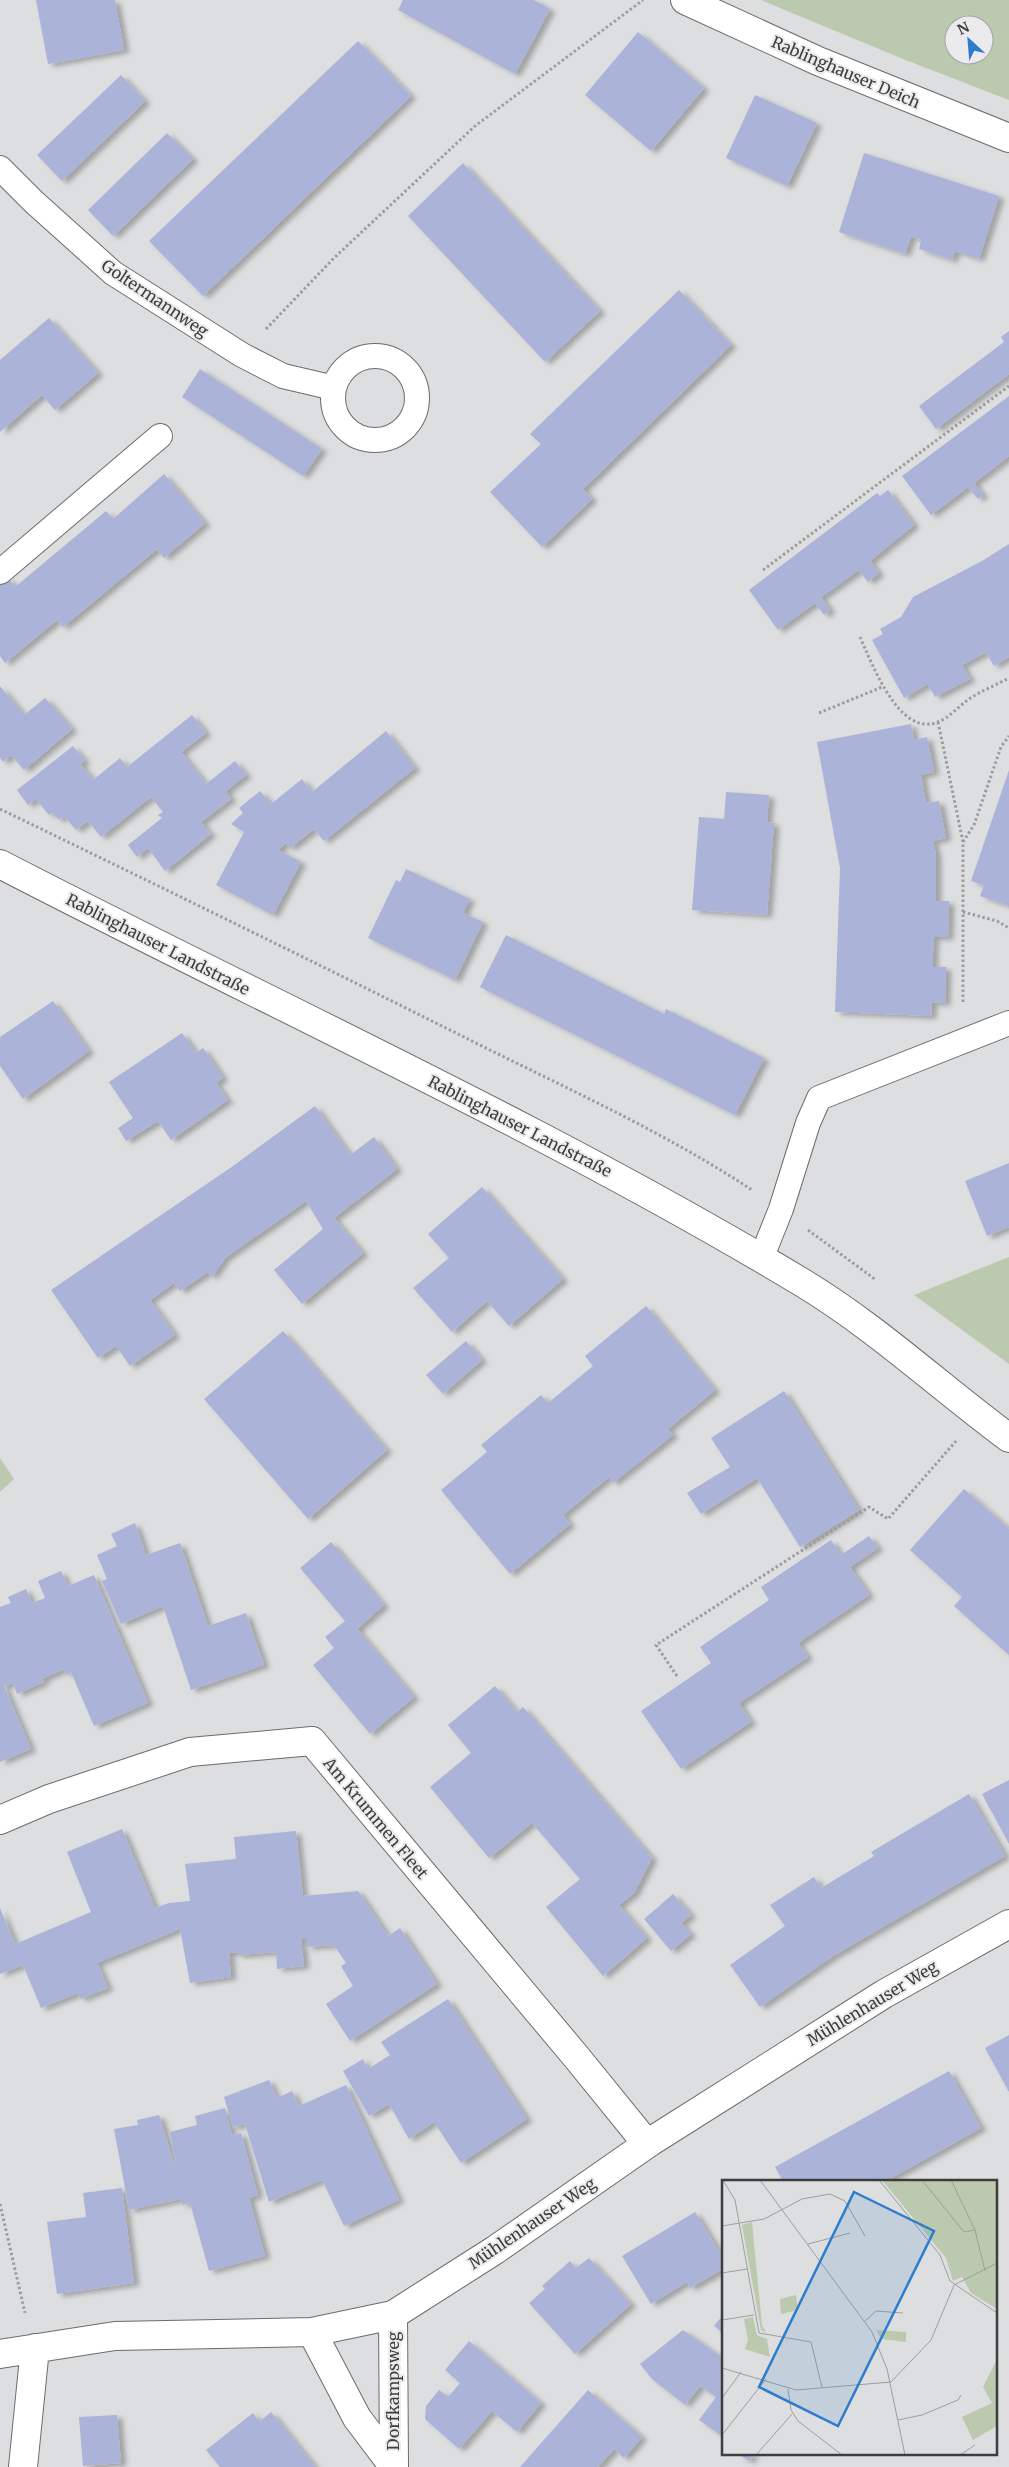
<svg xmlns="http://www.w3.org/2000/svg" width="1009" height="2467" font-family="Merriweather,serif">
  <defs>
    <filter id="shadow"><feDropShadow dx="5.5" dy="3" stdDeviation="2.5" flood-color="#0004"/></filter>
  </defs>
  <rect width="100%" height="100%" fill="#dddee0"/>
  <path fill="#bbcaae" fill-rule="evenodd" d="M761,0H1009V100L903,59ZM954,25H984V55H954Z
    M1009,1257V1364L914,1295Z
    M0,1458L14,1479L0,1492Z"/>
  <path fill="#abb3d8" filter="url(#shadow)" d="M36,0H115L124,50L48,64Z
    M403,0H534L550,9L515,74L398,10Z
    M638,32L704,88L651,151L585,95Z
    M358,41L411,96L203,296L149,241Z
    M121,75L145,101L62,181L37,155Z
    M755,95L817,123L787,186L726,158Z
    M167,133L193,159L113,236L88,210Z
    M864,153L999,196L979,259L955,251L952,260L919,249L921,240L911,236L905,254L839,232Z
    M463,163L600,311L545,362L408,216Z
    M679,290L731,345L583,489L592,499L542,547L490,492L541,444L530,434Z
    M49,318L98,373L55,410L42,395L0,432V360Z
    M1009,331V374L936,429L919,406L1004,342L1001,337Z
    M200,369L322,449L303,476L182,397Z
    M1009,396V456L974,483L983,495L978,499L968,487L931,515L902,476Z
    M164,474L205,523L164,558L157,549L63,627L57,620L5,663L0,656V585L8,578L15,587L106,511L113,519Z
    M888,490L914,525L870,561L879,573L868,582L859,570L821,597L830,610L824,615L815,603L778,630L749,590L877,493L880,496Z
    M1009,544V657L994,666L986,652L962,665L970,679L935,697L928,684L904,698L872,640L883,634L880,629L901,617L913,597L982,561Z
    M0,686L24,715L45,698L72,729L24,770L11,755L3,762L0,758Z
    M192,715L206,733L181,752L206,784L235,761L246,775L226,791L231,799L201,822L211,834L165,871L148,848L137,857L128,845L162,818L158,815L163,812L151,797L101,837L88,821L76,830L64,816L59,820L52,812L49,815L36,799L28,805L17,790L73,746L85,761L80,764L93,780L120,758L127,767Z
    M911,724L914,740L927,737L934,772L921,775L926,803L939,801L946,838L933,841L936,855V901H949L948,937H934L933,952V967H946L945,1003L932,1002L931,1016L835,1012L840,868L817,742Z
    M386,731L415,768L324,841L314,829L290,848L286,843L278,850L301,862L273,915L216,885L244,832L231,824L243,813L239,808L260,791L271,804L302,779L312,792Z
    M1009,770V906L980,896L984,885L971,881Z
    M726,792L769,795L767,822L774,823L767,915L692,910L699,817L724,819Z
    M406,869L470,899L463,913L483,922L455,980L368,938L396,880L400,882Z
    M506,935L664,1014L666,1009L764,1058L735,1115L480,987Z
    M53,1001L89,1051L23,1099L0,1066V1037Z
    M182,1033L196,1053L203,1048L223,1078L216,1083L228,1100L171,1140L158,1121L126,1141L118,1128L133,1118L109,1082Z
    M315,1106L350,1155L374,1137L397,1169L334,1218L363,1253L302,1304L274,1270L323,1229L306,1201L225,1258L212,1277L208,1272L180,1291L174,1283L150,1300L175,1335L130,1366L116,1346L98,1358L51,1290L233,1166Z
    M1009,1163V1227L987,1236L965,1181Z
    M482,1187L563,1279L509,1326L487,1301L452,1332L413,1288L449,1258L428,1234Z
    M646,1306L715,1390L668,1429L673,1435L613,1483L609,1477L563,1515L570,1524L510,1574L441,1490L487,1452L481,1445L541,1395L548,1403L593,1366L585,1356Z
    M283,1331L387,1450L308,1519L204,1399Z
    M466,1341L482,1360L443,1394L426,1375Z
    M784,1391L859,1510L800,1547L757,1478L701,1514L687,1493L730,1467L711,1438Z
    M964,1489L1009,1529V1655L954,1606L962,1597L910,1550Z
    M135,1523L146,1555L180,1543L208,1626L246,1613L264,1665L191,1690L163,1606L121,1624L102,1581L107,1579L97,1555L117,1546L111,1534Z
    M869,1536L878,1548L850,1567L869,1595L798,1643L808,1657L739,1703L751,1722L681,1769L641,1711L711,1663L700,1647L769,1600L761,1587L831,1540L841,1555Z
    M331,1542L384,1605L357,1629L414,1697L370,1734L313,1665L334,1648L325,1637L345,1621L300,1568Z
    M61,1571L68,1586L94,1575L148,1703L94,1726L71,1672L67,1675L64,1669L42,1679L44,1682L17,1694L13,1683L4,1686L31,1749L0,1762V1607L11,1603L8,1597L26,1589L32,1603L45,1598L38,1581Z
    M495,1686L517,1712L523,1707L652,1858L634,1893L619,1905L647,1938L603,1976L546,1907L580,1879L532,1823L489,1858L430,1787L471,1753L448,1725Z
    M1009,1780V1844L982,1794Z
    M969,1794L1005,1856L833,1956L760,2007L730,1965L785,1926L770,1905L814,1877L821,1888L874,1856L871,1852Z
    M122,1829L155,1908L169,1903L190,1901L185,1864L236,1859L234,1837L296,1831L303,1896L358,1891L388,1936L400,1928L437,1984L350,2041L326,2004L353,1986L341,1966L346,1963L334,1945L307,1947V1939H301L304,1966L277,1969L276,1952L238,1955V1952L229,1953L231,1977L190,1983L180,1929L97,1963L108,1988L80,1999L78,1993L41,2008L23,1965L0,1974V1908L15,1944L91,1912L67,1852Z
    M673,1894L691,1915L681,1923L691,1934L671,1951L644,1919Z
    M448,1999L527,2119L461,2163L434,2122L409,2139L389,2104L369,2116L343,2071L363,2059L368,2069L390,2055L381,2042Z
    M1009,2035V2092L985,2048Z
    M949,2071L981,2128L886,2181H783L775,2167Z
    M269,2080L277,2098L292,2091L299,2106L346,2085L399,2200L344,2226L322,2180L269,2202L245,2124L233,2127L224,2097Z
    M225,2108L232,2135L241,2133L258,2195L249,2198L265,2256L209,2271L190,2203L182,2205L181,2199L129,2210L114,2129L138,2125L137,2120L159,2115L177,2173L170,2132L197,2125L195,2116Z
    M122,2188L134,2283L57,2294L47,2222L86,2217L83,2193Z
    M695,2212L723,2258V2269L690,2288L687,2282L651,2304L622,2256Z
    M589,2258L631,2304L575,2354L529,2303L545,2289L542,2286L570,2261L576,2268Z
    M723,2315V2333L714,2326Z
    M683,2330L723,2358V2437L699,2420L716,2397L700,2386L685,2405L652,2379L640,2364Z
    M469,2341L541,2403L517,2432L492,2411L459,2449L425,2419L426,2406L439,2390L448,2397L460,2383L445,2370Z
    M588,2390L642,2437L624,2458L614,2449L598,2467H520Z
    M271,2412L315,2467H220L206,2450L253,2413L259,2422Z
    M117,2415L121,2463L83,2466L79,2417Z
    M737,2453H754L749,2461Z"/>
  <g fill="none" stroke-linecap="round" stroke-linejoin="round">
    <g stroke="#6b6c6e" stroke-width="26">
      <path id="service" d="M0,168L34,202L113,273L242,355L283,376L334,388
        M333 398a42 42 0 1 1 84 0a42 42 0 1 1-84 0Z
        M0,572L160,436
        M761,1259L781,1209L808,1123L819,1098L1009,1023"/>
    </g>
    <g stroke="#6b6c6e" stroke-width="30">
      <path id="minor" d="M685,0L818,61L1009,138
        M0,1820L49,1799L190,1752L312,1741L578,2059L647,2144
        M393,2315L394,2466
        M312,2332L357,2418L394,2467
        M0,2354L115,2336L312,2332L393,2315L495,2250L650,2142L884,1994L1009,1924
        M23,2467L35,2348"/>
    </g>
    <g stroke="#6b6c6e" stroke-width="30">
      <path id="tertiary" d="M0,864C268,1003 544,1127 803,1283C877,1328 940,1387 1009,1438"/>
    </g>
    <path stroke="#9c9d9e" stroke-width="3" stroke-dasharray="2.5 2.5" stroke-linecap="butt" d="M266,329L334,258L475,126L643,0
      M763,570L1009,386
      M860,637C872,663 899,738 938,722C949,718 959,706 969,699C981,691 996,685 1009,678
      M819,713L882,687
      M938,722L963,842V1004
      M0,809C155,884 310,960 464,1037C561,1086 661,1130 752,1190
      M963,842L974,825L1001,747L1009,736
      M963,912L997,921L1009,928
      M808,1230L876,1280
      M677,1676L656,1645L869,1507L888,1519L956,1441
      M0,2204L25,2313"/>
    <use href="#service" stroke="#fff" stroke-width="24"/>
    <use href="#minor" stroke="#fff" stroke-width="28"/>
    <use href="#tertiary" stroke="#fff" stroke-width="28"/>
  </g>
  <g text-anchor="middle" stroke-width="4" stroke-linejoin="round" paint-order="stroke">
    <g font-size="16" fill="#3c3d3d" stroke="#ebebed">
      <text transform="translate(846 72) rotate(23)" y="6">Rablinghauser Deich</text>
      <text transform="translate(155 298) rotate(34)" y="6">Goltermannweg</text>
      <text transform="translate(158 944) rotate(27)" y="6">Rablinghauser Landstraße</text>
      <text transform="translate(520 1126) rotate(27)" y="6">Rablinghauser Landstraße</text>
      <text transform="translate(376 1818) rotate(50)" y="6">Am Krummen Fleet</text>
      <text transform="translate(872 2003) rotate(-31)" y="6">Mühlenhauser Weg</text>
      <text transform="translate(532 2223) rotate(-34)" y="6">Mühlenhauser Weg</text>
      <text transform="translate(393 2391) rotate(-90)" y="6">Dorfkampsweg</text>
    </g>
  </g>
  <g transform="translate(722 2180)">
    <rect width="275" height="275" fill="#dddee0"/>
    <path d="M160,0H275V129L249,113L240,97L231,101L224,78ZM30,42L40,145L44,153L39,150L20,45ZM74,115L76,130L59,134L58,119ZM31,137L35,155L45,159L48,177L23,169L26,160L22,139ZM154,150L184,152V162L159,159ZM275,179V246L251,260L240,237L270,223L261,207Z" fill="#bbcaae"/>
    <path fill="none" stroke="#9d9e9f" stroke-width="1" d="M1,0L13,20L37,153L89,162L100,207M38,0L150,152L165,189L183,275M157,0L218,75L228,101L275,133M200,0L242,52L253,50M229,0L253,50L263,91M0,46L42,39L80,19L108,14L123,21L143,56M86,64L128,53M0,93L25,89M0,140L32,135M143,141L154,131L181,133M0,188L74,210L169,202L209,160L232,105L275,83M66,209L69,230L76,241L120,275M0,218L19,192M176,240L200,235L236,220L239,215M0,255L44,199M34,275L70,234M238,275L253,265"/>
    <path fill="#2e7dcc" fill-opacity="0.15" stroke="#2e7dcc" stroke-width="2.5" d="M132,12L212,51L116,246L37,207Z"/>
    <rect width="275" height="275" fill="none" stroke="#3c3d3d" stroke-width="2.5"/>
  </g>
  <g transform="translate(969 40) rotate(334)"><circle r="24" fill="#ebebed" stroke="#a5a5a7"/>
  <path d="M0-4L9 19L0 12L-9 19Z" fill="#2e7dcc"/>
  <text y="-8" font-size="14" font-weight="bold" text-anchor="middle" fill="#3c3d3d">N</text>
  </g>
</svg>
